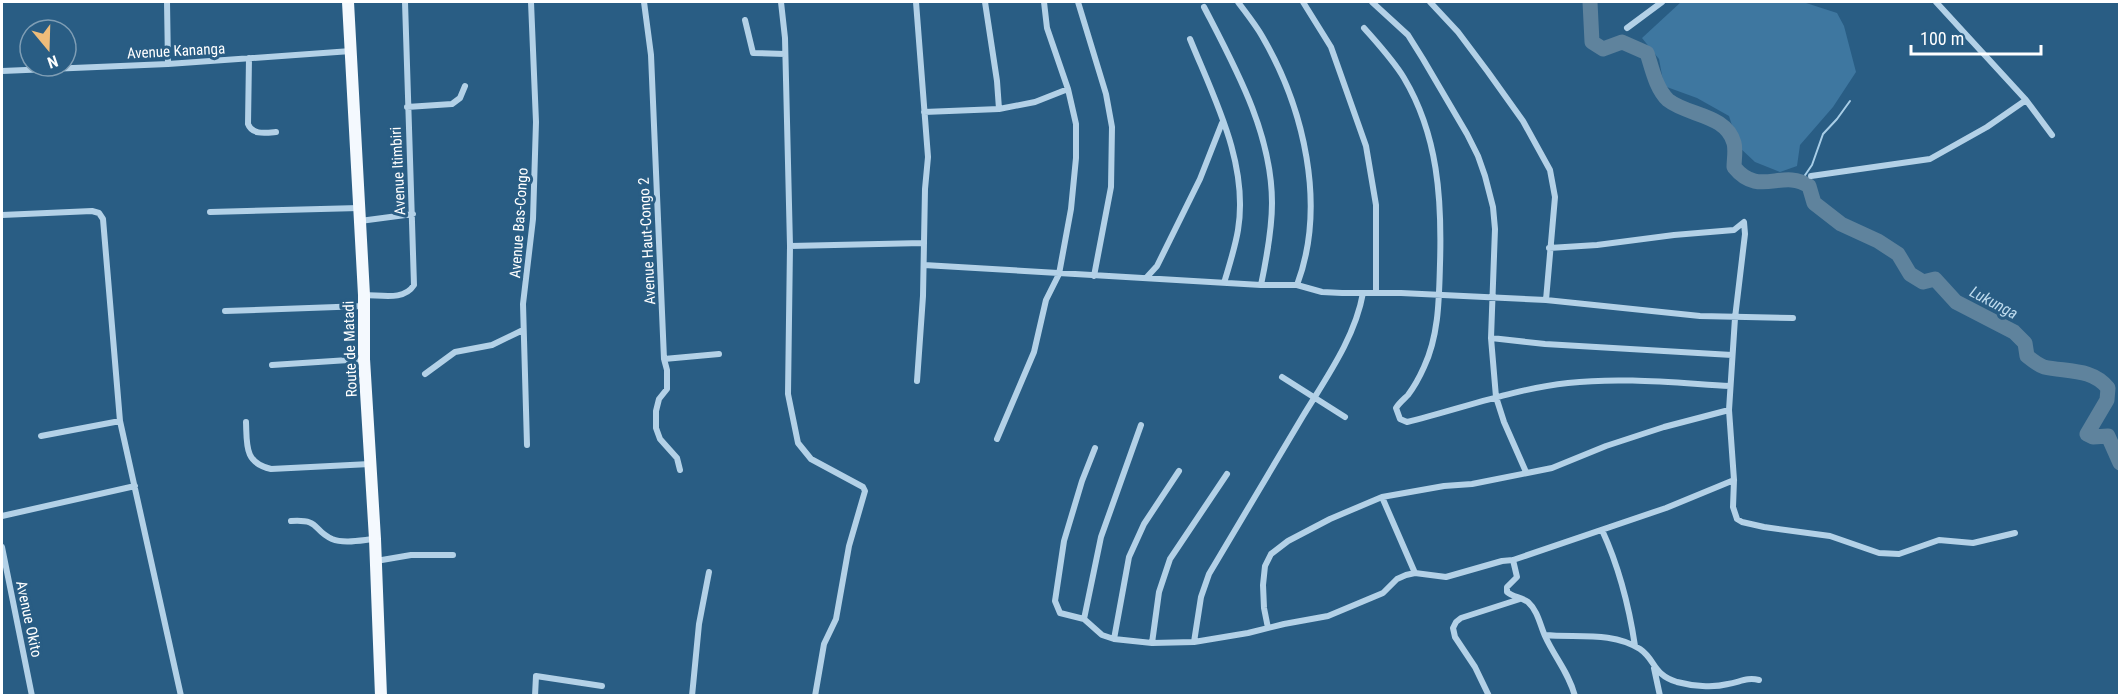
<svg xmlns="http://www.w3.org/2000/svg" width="2121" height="697" font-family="'Roboto Condensed',sans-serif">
  <rect width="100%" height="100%" fill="#295d84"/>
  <path fill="#3e77a0" d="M1681,2H1803L1837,13L1844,26L1856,72L1833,107L1800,145L1797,166L1780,172L1755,162L1739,147L1729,116L1697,98L1664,86L1659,59L1642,38Z"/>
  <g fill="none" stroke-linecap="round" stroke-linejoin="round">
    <path stroke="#a8cee7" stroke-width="2" d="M1801,181L1812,165L1823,134L1837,119L1850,101"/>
    <path stroke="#5f839d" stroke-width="15" d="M1590,2L1592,42L1603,49L1622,42L1647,53C1652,68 1656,89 1668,100C1688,116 1726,114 1734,143C1736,150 1734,160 1734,167C1759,198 1782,168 1809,186L1814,203L1841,224L1878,241L1898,254L1910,274L1923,282L1935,279L1956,302L2014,332L2025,343L2027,356C2032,360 2038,365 2044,367C2067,372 2092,368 2108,388L2107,400L2087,434L2093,437L2108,436L2120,463"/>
    <path stroke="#b3d1e7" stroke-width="6" d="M167,2L168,64
      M644,2L651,55L664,359L667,370V389L659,399L656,411V428L660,439L677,458L680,470
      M781,2L785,38L790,246L788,394L798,443L811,459L863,487L865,491L849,546L836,619L824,644L815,696
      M916,2L928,157L925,189L923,296L917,381
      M985,2L997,81L999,109
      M1078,2L1106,94L1112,127L1111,187L1094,276
      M1238,2C1246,13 1255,24 1262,36C1304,108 1327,205 1297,285
      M1303,2L1331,47L1366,146L1376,205V292
      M1372,2L1408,35L1423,59L1467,134L1478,156L1485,176L1493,207L1495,229L1491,338L1496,397L1504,422L1526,472
      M1430,2L1458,32L1488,72L1523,121L1550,170L1555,197L1546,300
      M1936,2L2026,100L2052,135
      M1204,7C1235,67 1272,133 1272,203C1272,228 1266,261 1261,285
      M745,20L753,53L785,54
      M1364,28C1378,44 1393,60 1404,78C1438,135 1442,199 1440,264C1439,298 1439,335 1424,367C1420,376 1414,387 1408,395C1404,399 1399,403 1396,408L1400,419L1407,422C1460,409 1513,389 1568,383C1621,377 1676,383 1730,386
      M1627,28L1662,2
      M1190,39C1214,98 1249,164 1238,230C1235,248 1229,266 1224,283
      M249,58L248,124C252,135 265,133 276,132
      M2,71L168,64L351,51
      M407,107L452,104L460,98L465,86
      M924,112L999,109L1035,102L1068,89
      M1811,176L1930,159L1987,127L2026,100
      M210,212L359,208
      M2,215L92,211L99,213L103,219L120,421L181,696
      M360,221L413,214
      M790,246L923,243
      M1549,248L1597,245L1674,235L1734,230L1744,222L1745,234L1735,318L1729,410L1734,480L1733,507L1737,519L1742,522L1764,527L1830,536L1879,553L1899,554L1939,540L1973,543L2015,533
      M924,265L1261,285H1297L1322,292L1342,293H1401L1546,300L1700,316L1793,318
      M1146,278L1157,266L1200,179L1222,123
      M364,295C382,295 404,301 414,285L405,2
      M225,311L364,306
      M1491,338L1545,344L1732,355
      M664,359L719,354
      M272,365L364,359
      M425,374L455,352L492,345L523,330
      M1282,377L1345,417
      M246,422C247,445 244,463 271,469L370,464
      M41,436L120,421
      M997,439L1034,352L1046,300L1059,274L1071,209L1076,158V124L1068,89L1047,28L1044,2
      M527,445L523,304L533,219L536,122L531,2
      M1095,448L1082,481L1064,541L1055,601L1060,613L1084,619L1102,635L1114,639L1152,643L1194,642L1248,633L1284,624L1328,616L1383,593L1397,579L1406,575L1415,573L1446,577L1502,561L1513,560L1666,508L1734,480
      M1382,497L1415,573
      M2,516L135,486
      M291,521C321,519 312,530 332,539C344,544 362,540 374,539
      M1602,530C1619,567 1629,606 1635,646
      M2,547L32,696
      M1513,560L1517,577L1507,587V592C1513,597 1521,597 1528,602C1538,611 1540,625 1545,636C1555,658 1568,671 1575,696
      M376,561L411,555H453
      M1084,619L1101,537L1141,425
      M1268,628L1264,608L1263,585L1265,566L1271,554L1288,541L1330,519L1382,497L1444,486L1472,484L1552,468L1606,446L1664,427L1729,410
      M1545,635C1576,638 1612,631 1640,649C1656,660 1652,674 1677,682C1692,686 1713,688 1728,684C1740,682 1747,677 1759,680
      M1114,639L1129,557L1144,524L1179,471
      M1194,642L1201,597L1209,574C1240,521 1272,469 1303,416C1326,378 1355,338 1363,293
      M1152,643L1159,592L1170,559L1227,474
      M1654,668L1660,696
      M535,696L536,676L602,686
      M692,696L699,624L709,572
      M1489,696L1475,667L1455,637L1453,628L1456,622L1461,618L1520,599"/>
    <path stroke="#f4f9fe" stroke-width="12" d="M348,2L364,295V359L375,539L381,696"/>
  </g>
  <g text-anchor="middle" stroke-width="6" stroke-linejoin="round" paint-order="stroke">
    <g font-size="15" fill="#fff" stroke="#295d84">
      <text transform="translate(176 51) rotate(-3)" y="5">Avenue Kananga</text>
      <text transform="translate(398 171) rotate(-93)" y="5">Avenue Itimbiri</text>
      <text transform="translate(519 223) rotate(-86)" y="5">Avenue Bas-Congo</text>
      <text transform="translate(647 241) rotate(-93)" y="5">Avenue Haut-Congo 2</text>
      <text transform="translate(350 349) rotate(-92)" y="5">Route de Matadi</text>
      <text transform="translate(29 619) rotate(78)" y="5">Avenue Okito</text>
    </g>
    <g font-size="16" font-style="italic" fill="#bedbee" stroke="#295d84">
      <text transform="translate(1994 302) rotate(28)" y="6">Lukunga</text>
    </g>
  </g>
  <rect width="2121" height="697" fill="none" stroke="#ffffff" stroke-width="6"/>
  <g transform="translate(48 48) rotate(161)"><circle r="28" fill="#295d84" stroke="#7f9eb5" stroke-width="1.5"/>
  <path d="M0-4.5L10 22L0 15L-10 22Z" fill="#eebc7a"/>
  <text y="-9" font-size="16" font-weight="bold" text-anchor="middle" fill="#ffffff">N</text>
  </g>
  <path d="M1911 45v9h130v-9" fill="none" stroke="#ffffff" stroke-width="3"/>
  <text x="1920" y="45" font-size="18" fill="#ffffff" stroke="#295d84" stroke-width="4.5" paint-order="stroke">100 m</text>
</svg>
